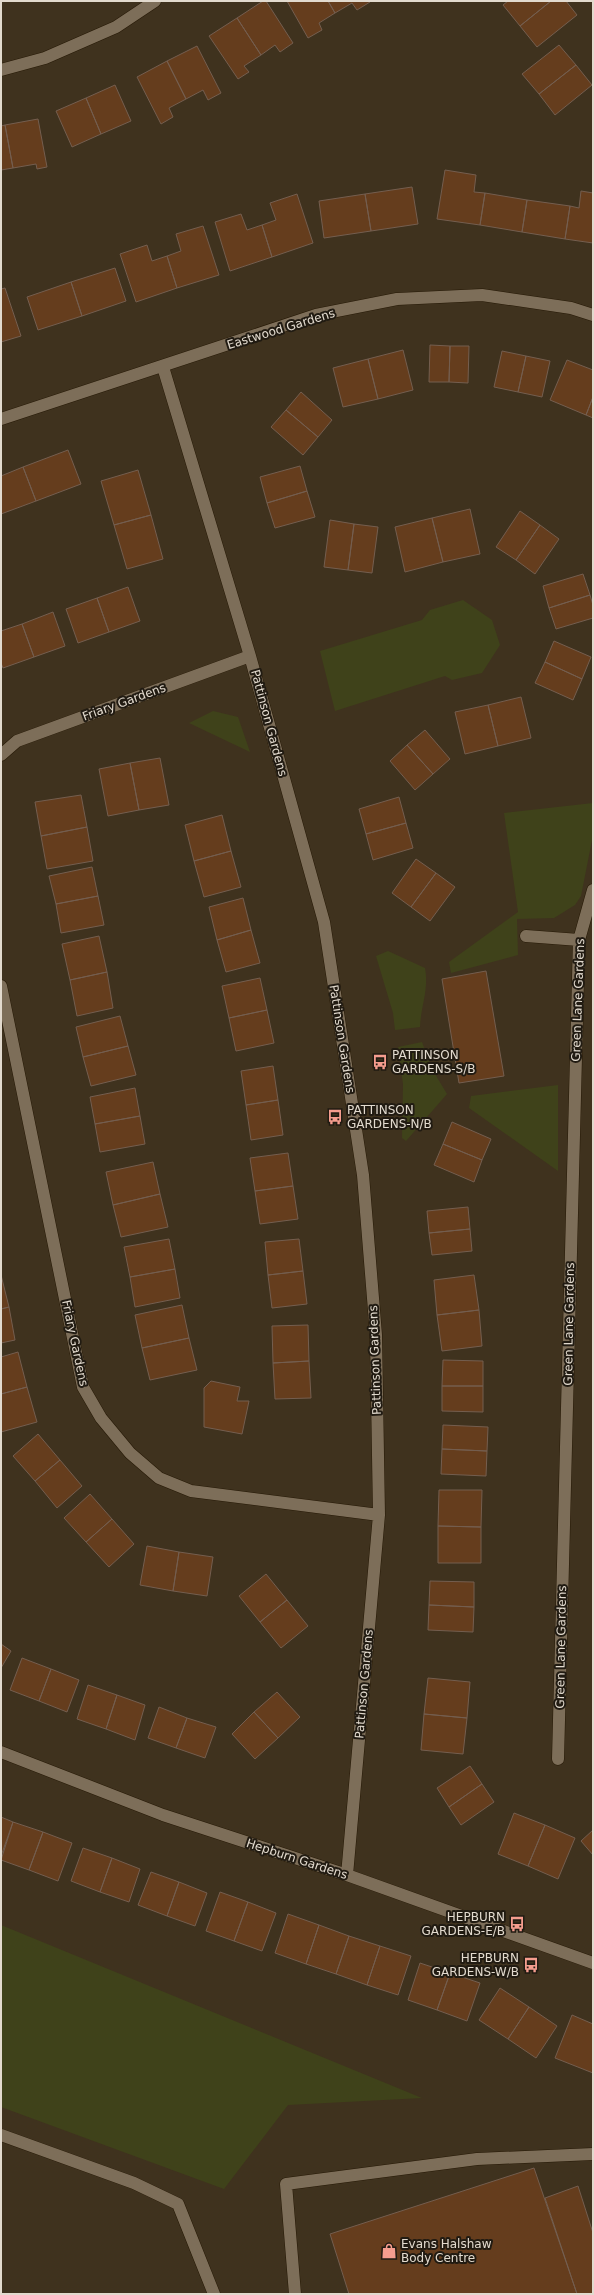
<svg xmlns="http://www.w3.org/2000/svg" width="594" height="2295" font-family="'DejaVu Sans',sans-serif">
  <rect width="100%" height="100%" fill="#3f321e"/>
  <path fill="#3f421a" d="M463,600L492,620L500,645L482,673L452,680L445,676L335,711L320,651L422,620L430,610Z
    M213,711L238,717L250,752L189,723Z
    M593,803V835L581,896L575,905L554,918L517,919L518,955L451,973L449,962L518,912L504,813Z
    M388,951L425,968C429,990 421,1005 420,1027L395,1030L393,1013L376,956Z
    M422,1042L432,1069L447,1094L406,1141L402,1138L403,1084L398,1047Z
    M558,1085V1171L469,1108L471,1096Z
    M1,1925L422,2098L288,2105L224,2189L1,2107Z"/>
  <path fill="#653d1d" stroke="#745e4f" d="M263,1H266L293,43L280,52L275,45L261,55L237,18Z
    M287,1H328L335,13L319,23L322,30L308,38Z
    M328,1H370V2L357,10L352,3L335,13Z
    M508,1H551L520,26L503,5Z
    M551,1H566L577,15L537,47L520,26Z
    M237,18L261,55L244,66L249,72L238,79L209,36Z
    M559,45L576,65L539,94L522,74Z
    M197,46L221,93L208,100L203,90L186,99L167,61Z
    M167,61L186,99L169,108L173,117L161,124L137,77Z
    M576,65L592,85L555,115L539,94Z
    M115,85L131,121L101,134L86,98Z
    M86,98L101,134L72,147L56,111Z
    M38,119L47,167L37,169L36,164L13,168L5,125Z
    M5,125L13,168L1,170V126Z
    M445,170L476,175L474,192L485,193L480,225L437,219Z
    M412,187L418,224L371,231L365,194Z
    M581,191L593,193V243L565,239L570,206L579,208Z
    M485,193L527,200L522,232L480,225Z
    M297,194L313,243L272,257L262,225L276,220L270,203Z
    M365,194L371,231L324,238L319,201Z
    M527,200L570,206L565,239L522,232Z
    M241,214L247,230L262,225L272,257L230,271L215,222Z
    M203,226L219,275L177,288L167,256L181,251L176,234Z
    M147,245L152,261L167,256L177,288L136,302L120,254Z
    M115,268L126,301L82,316L71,282Z
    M71,282L82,316L38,330L27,297Z
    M5,288L21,336L1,342V289Z
    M430,345L450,346L449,382H429Z
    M450,346H469L468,383L449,382Z
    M403,350L413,390L378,399L368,359Z
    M502,351L526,356L518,392L494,387Z
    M526,356L550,361L542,397L518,392Z
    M368,359L378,399L343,407L333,368Z
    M567,360L593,370V397L586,415L550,400Z
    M301,392L332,420L318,437L286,410Z
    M593,397V418L586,415Z
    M286,410L318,437L303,455L271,427Z
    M68,450L81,484L36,501L23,467Z
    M300,466L307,491L267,503L260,477Z
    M23,467L36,501L1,514V476Z
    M138,470L151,515L114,525L101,481Z
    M307,491L315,517L275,528L267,503Z
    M470,509L480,554L443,562L432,518Z
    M520,511L540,525L516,560L496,547Z
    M151,515L163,559L127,569L114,525Z
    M432,518L443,562L405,572L395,527Z
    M330,520L354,524L348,570L324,567Z
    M354,524L378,527L372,573L348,570Z
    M540,525L559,539L535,574L516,560Z
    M583,574L590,595L549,608L543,586Z
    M128,587L140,621L109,632L97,598Z
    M590,595L593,605V618L556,629L549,608Z
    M97,598L109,632L78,643L66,609Z
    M53,612L65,646L34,657L22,624Z
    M22,624L34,657L3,668L1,663V631Z
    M554,641L591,657L582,679L545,662Z
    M545,662L582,679L573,700L535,683Z
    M521,697L531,738L498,746L488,705Z
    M488,705L498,746L465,754L455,712Z
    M425,730L450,759L433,774L407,745Z
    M407,745L433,774L415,790L390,761Z
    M160,758L169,805L139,810L130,763Z
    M130,763L139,810L108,816L99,769Z
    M81,795L87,827L41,836L35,802Z
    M399,797L406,823L366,834L359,809Z
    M222,815L231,851L194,861L185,825Z
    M406,823L413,848L373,860L366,834Z
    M87,827L93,861L47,869L41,836Z
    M231,851L241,887L204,897L194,861Z
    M416,859L436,873L411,907L392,893Z
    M92,867L98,896L56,904L49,876Z
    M436,873L455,887L430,921L411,907Z
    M98,896L104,925L61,933L56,904Z
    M243,898L251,930L217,940L209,907Z
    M251,930L260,963L226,972L217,940Z
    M99,936L107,972L70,980L62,944Z
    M486,971L504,1076L459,1083L442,979Z
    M107,972L113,1008L77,1016L70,980Z
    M260,978L267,1010L229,1018L222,986Z
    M267,1010L274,1043L236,1051L229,1018Z
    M120,1016L128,1046L83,1057L76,1027Z
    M128,1046L136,1075L91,1086L83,1057Z
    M273,1066L278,1100L246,1105L241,1071Z
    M135,1088L140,1116L95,1124L90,1097Z
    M278,1100L283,1135L251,1140L246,1105Z
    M140,1116L145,1144L100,1152L95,1124Z
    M452,1122L491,1139L482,1160L443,1144Z
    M443,1144L482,1160L474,1182L434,1165Z
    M288,1153L293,1186L255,1191L250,1158Z
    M153,1162L160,1194L113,1205L106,1172Z
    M293,1186L298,1219L260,1224L255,1191Z
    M160,1194L168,1227L121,1237L113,1205Z
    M468,1207L470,1229L429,1233L427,1211Z
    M470,1229L472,1251L432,1255L429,1233Z
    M169,1239L175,1269L130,1277L124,1247Z
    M299,1239L303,1271L268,1275L265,1242Z
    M175,1269L180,1298L135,1307L130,1277Z
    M303,1271L307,1304L272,1308L268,1275Z
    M1,1275L9,1307L1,1309Z
    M474,1275L479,1310L437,1315L434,1280Z
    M182,1305L189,1338L142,1348L135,1315Z
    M9,1307L15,1340L1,1343V1309Z
    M479,1310L482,1346L442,1351L437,1315Z
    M308,1325L309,1361L273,1363L272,1326Z
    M189,1338L197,1370L150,1380L142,1348Z
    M18,1352L27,1387L1,1394V1357Z
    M443,1360L483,1361V1386H442Z
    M309,1361L311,1398L275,1399L273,1363Z
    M211,1381L240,1387L237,1401H249L242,1434L204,1427V1388Z
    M442,1386H483V1412L442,1411Z
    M27,1387L37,1422L1,1432V1394Z
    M443,1425L488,1427L487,1451L442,1449Z
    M38,1434L60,1460L35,1481L13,1456Z
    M442,1449L487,1451L486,1476L441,1474Z
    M60,1460L82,1486L57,1508L35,1481Z
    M439,1490H482L481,1527L438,1526Z
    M90,1494L112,1519L86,1542L64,1518Z
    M112,1519L134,1544L109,1567L86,1542Z
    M438,1526L481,1527V1563H438Z
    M147,1546L179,1552L173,1591L140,1585Z
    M179,1552L213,1557L207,1596L173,1591Z
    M266,1574L287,1600L260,1622L239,1596Z
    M430,1581L474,1582V1607L429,1605Z
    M287,1600L308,1626L281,1648L260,1622Z
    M429,1605L474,1607L473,1632L428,1630Z
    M1,1644L11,1651L1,1668Z
    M22,1658L51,1669L39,1701L10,1690Z
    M51,1669L79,1680L67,1712L39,1701Z
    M428,1678L470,1682L467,1718L424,1714Z
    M88,1685L117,1695L106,1729L77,1719Z
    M277,1692L300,1717L278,1738L254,1712Z
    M117,1695L145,1705L135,1740L106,1729Z
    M159,1707L187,1718L176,1748L148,1738Z
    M254,1712L278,1738L255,1759L232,1734Z
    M424,1714L467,1718L463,1754L421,1750Z
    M187,1718L216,1727L205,1758L176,1748Z
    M470,1766L482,1784L449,1807L437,1788Z
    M482,1784L494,1802L461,1825L449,1807Z
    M514,1813L545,1825L528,1866L498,1854Z
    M1,1817L13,1822L1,1856Z
    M13,1822L43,1832L29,1870L1,1860Z
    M545,1825L575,1838L558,1879L528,1866Z
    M593,1830V1855L581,1841Z
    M43,1832L72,1843L58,1881L29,1870Z
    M83,1848L112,1858L100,1892L71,1881Z
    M112,1858L140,1869L129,1902L100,1892Z
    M151,1872L179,1882L167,1916L138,1905Z
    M179,1882L207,1893L195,1926L167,1916Z
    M220,1892L248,1902L234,1941L206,1931Z
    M248,1902L276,1913L262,1951L234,1941Z
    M288,1914L319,1925L306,1964L275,1953Z
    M319,1925L349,1936L336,1974L306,1964Z
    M349,1936L380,1946L367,1985L336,1974Z
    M380,1946L411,1956L398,1995L367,1985Z
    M420,1963L450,1973L437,2010L408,2000Z
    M450,1973L480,1983L467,2021L437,2010Z
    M500,1988L529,2007L508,2039L479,2020Z
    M529,2007L557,2026L536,2058L508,2039Z
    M572,2015L593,2024V2073L555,2058Z
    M534,2168L577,2294H349L330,2234Z
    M578,2186L593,2233V2294H577L545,2198Z"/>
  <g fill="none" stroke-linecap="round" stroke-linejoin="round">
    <g stroke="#261906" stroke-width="13">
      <path id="service" d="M1,2135L134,2183L178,2204L214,2294
        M295,2294L286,2184L477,2159L593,2154"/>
    </g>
    <g stroke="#261906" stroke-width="13">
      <path id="minor" d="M1,70L45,58L116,27L155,1
        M163,367L250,656L324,922L363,1175L376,1335L379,1515L347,1875
        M1,419L316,315L397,299L482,295L571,308L593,315
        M1,755L17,741L250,656
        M526,936L579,940
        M1,986L83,1387L101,1418L130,1453L159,1478L191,1491L379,1515
        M1,1752L163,1815L347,1875L593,1963
        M558,1759L579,940L593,890"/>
    </g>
    <use href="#service" stroke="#7d6e59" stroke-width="12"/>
    <use href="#minor" stroke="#7d6e59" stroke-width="12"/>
  </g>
  <defs>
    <g id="bus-bare" transform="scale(1.2)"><path d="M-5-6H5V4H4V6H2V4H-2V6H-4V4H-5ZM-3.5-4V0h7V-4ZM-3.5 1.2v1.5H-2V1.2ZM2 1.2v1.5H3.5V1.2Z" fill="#f59d8e" stroke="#211b12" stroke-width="2.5" paint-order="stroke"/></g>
    <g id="shop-bare" transform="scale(1.2)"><path d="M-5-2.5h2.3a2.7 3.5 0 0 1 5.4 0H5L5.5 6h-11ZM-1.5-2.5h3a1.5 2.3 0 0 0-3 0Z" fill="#f59d8e" stroke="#211b12" stroke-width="2.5" paint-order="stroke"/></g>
  </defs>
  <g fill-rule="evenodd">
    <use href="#bus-bare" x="380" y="1062"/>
    <use href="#bus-bare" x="335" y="1117"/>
    <use href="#bus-bare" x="517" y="1924"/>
    <use href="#bus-bare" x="531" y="1965"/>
    <use href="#shop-bare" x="389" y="2251"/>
  </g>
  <g text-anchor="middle" stroke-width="4" stroke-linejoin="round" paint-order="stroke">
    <g font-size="12" fill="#e2dace" stroke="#211b12">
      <text transform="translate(281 329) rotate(-17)" y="4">Eastwood Gardens</text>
      <text transform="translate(124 702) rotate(-20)" y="4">Friary Gardens</text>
      <text transform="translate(269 723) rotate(75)" y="4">Pattinson Gardens</text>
      <text transform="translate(578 1000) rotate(-88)" y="4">Green Lane Gardens</text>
      <text transform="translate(342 1039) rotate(81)" y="4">Pattinson Gardens</text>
      <text transform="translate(569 1324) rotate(-89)" y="4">Green Lane Gardens</text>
      <text transform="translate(75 1343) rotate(78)" y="4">Friary Gardens</text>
      <text transform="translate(375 1360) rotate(-92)" y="4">Pattinson Gardens</text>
      <text transform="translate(561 1647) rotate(-89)" y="4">Green Lane Gardens</text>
      <text transform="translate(364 1684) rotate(-85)" y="4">Pattinson Gardens</text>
      <text transform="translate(297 1859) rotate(18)" y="4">Hepburn Gardens</text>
    </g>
    <g font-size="12" fill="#e2dace" stroke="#211b12" text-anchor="start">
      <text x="392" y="1059">PATTINSON<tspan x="392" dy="14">GARDENS-S/B</tspan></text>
      <text x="347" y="1114">PATTINSON<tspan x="347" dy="14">GARDENS-N/B</tspan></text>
      <text x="505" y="1921" text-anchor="end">HEPBURN<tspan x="505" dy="14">GARDENS-E/B</tspan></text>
      <text x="519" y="1962" text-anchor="end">HEPBURN<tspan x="519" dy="14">GARDENS-W/B</tspan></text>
      <text x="401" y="2248">Evans Halshaw<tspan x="401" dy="14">Body Centre</tspan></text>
    </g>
  </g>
  <rect width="594" height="2295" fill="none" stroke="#e2dace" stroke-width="4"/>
</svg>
